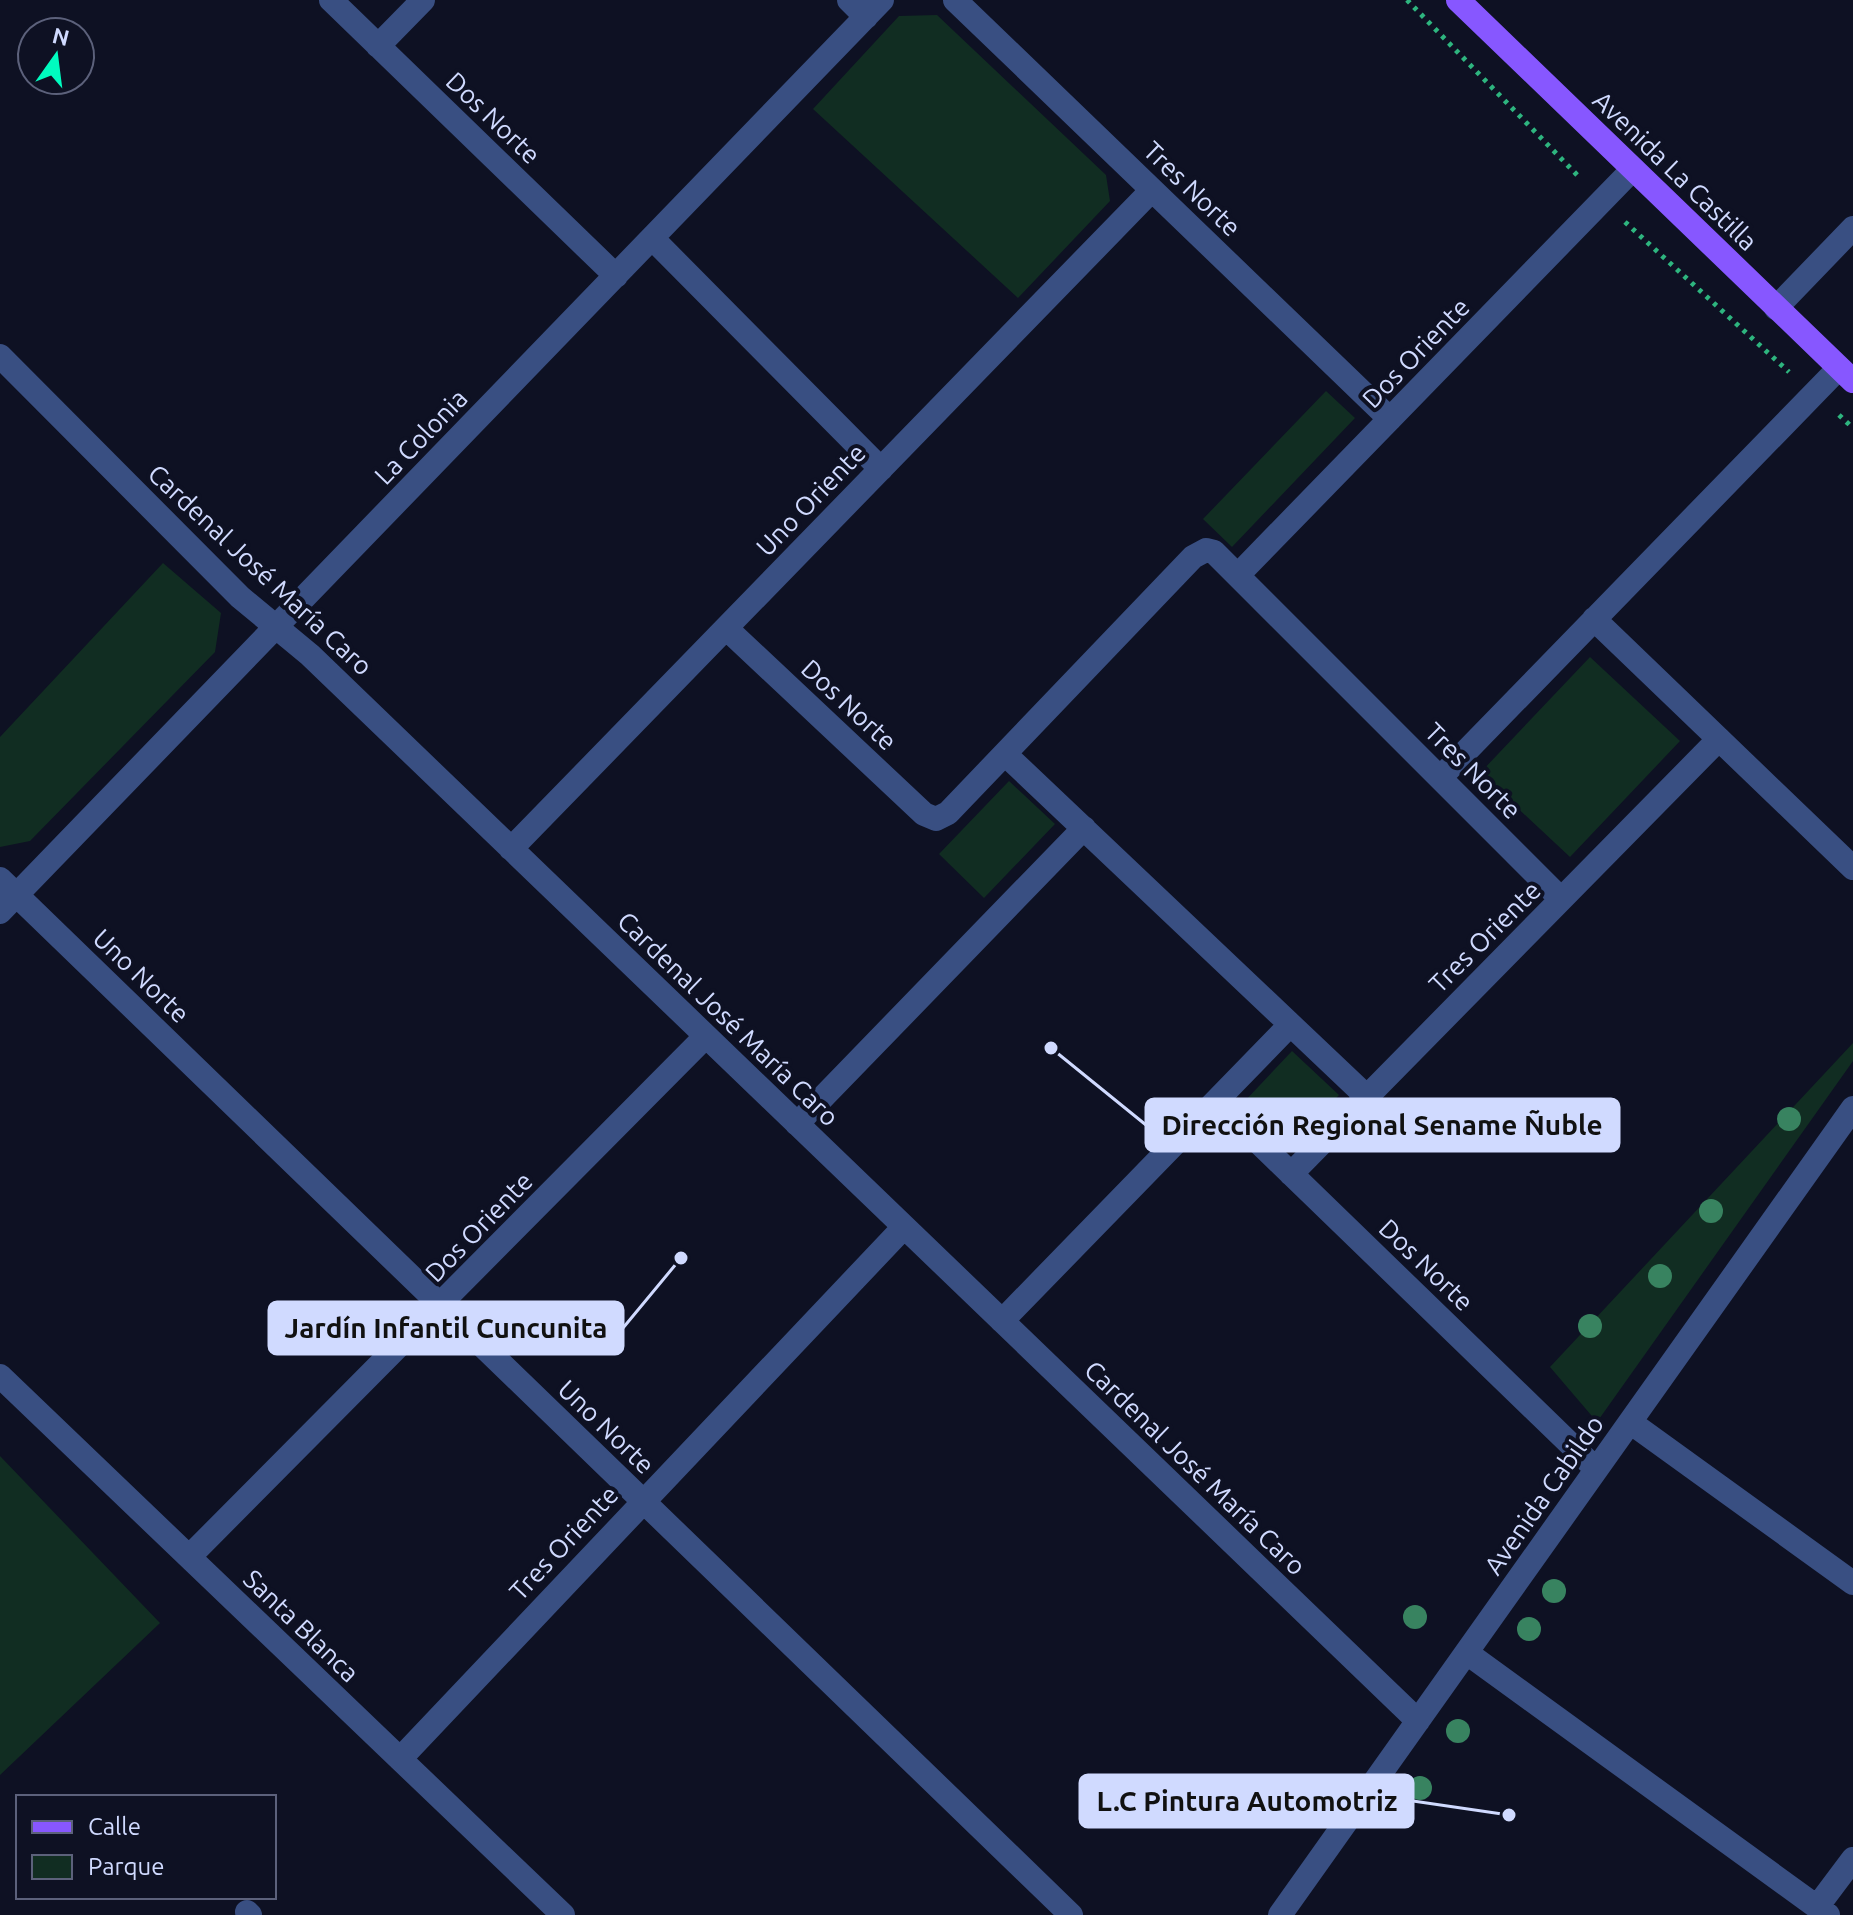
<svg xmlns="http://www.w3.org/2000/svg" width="1853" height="1915" font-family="Ubuntu,sans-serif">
  <rect width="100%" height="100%" fill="#0e1123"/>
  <path fill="#112d22" d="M937,15L1106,175L1110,201L1018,298L813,109L899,16Z
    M1326,391L1355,418L1232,547L1203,519Z
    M163,563L221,613L215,652L30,841L0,847V737Z
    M1590,657L1680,741L1570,857L1480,773Z
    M1009,781L1055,824L984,898L939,854Z
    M1853,1043V1061L1597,1422L1550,1367Z
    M1292,1051L1339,1095L1290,1147L1243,1103Z
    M0,1456L160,1623L0,1775Z"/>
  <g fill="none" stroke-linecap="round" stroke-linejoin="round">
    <path stroke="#2eb57f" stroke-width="5" stroke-dasharray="4 6" stroke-linecap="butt" d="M1407,0L1581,179
      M1625,222L1789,372
      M1839,415L1853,428"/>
    <path stroke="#394f82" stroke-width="24" d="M331,0L616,276
      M849,0L866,17
      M955,0L1390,419
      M378,46L423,0
      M652,238L881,469
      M1776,308L1853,228
      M0,356L240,597L310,655L1418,1721
      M1238,575L1633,169
      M1594,619L1853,868
      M726,628L924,814L936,819L948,813L1193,557L1206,550L1214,552L1561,899
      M1005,754L1367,1097
      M1440,778L1839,368
      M511,849L1152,190
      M0,879L1071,1915
      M0,912L882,0
      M1216,1101L1596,1469
      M797,1124L1084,828
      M1291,1174L1719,739
      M1002,1321L1290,1025
      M0,1376L563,1915
      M1630,1422L1853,1583
      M189,1557L706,1036
      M1467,1653L1828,1915
      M400,1759L904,1227
      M1817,1907L1853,1859
      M247,1912L250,1915
      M1280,1915L1853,1108"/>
    <path stroke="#8757ff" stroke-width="24" d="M1458,0L1853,381"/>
  </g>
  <g fill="#388360">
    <circle cx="1789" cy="1119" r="12"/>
    <circle cx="1711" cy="1211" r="12"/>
    <circle cx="1660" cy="1276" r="12"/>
    <circle cx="1590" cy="1326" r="12"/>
    <circle cx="1554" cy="1591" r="12"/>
    <circle cx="1415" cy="1617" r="12"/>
    <circle cx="1529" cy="1629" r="12"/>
    <circle cx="1458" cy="1731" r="12"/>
    <circle cx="1420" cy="1788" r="12"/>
  </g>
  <g text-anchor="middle" stroke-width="8" stroke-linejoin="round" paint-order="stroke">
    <g font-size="26" fill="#d0daff" stroke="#0e1123">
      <text transform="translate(493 118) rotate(44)" y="9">Dos Norte</text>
      <text transform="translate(1675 171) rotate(44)" y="9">Avenida La Castilla</text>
      <text transform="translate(1192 189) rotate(44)" y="9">Tres Norte</text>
      <text transform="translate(1416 353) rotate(-46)" y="9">Dos Oriente</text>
      <text transform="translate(421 437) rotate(-46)" y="9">La Colonia</text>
      <text transform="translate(811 500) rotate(-46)" y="9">Uno Oriente</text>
      <text transform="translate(260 570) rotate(43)" y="9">Cardenal José María Caro</text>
      <text transform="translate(849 705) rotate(43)" y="9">Dos Norte</text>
      <text transform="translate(1473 771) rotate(45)" y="9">Tres Norte</text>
      <text transform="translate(1485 937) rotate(-45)" y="9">Tres Oriente</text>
      <text transform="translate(141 976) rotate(44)" y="9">Uno Norte</text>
      <text transform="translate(728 1019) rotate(44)" y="9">Cardenal José María Caro</text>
      <text transform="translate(479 1227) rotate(-46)" y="9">Dos Oriente</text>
      <text transform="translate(1426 1265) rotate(44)" y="9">Dos Norte</text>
      <text transform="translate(606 1427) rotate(44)" y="9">Uno Norte</text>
      <text transform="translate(1195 1468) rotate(44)" y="9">Cardenal José María Caro</text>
      <text transform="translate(1544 1495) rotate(-55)" y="9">Avenida Cabildo</text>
      <text transform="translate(564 1543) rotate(-47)" y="9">Tres Oriente</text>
      <text transform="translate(301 1626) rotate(44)" y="9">Santa Blanca</text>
    </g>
  </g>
  <path fill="none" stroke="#d0daff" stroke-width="3" d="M1051 1048L1146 1125M681 1258L623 1328M1509 1815L1413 1801"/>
  <g fill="#d0daff" stroke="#0e1123" stroke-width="3">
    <circle cx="1051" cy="1048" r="8"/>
    <circle cx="681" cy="1258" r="8"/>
    <circle cx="1509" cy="1815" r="8"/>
  </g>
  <g fill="#d0daff" stroke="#d0daff" stroke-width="3">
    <rect x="1146" y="1099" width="473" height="52" rx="8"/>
    <rect x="269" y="1302" width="354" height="52" rx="8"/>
    <rect x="1080" y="1775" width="333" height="52" rx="8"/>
  </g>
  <g font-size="28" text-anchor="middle" font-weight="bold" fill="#111">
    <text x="1382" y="1135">Dirección Regional Sename Ñuble</text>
    <text x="446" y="1338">Jardín Infantil Cuncunita</text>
    <text x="1247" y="1811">L.C Pintura Automotriz</text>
  </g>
  <rect x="16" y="1795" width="260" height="104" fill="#0e1123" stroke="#5c617b" stroke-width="2"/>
  <rect x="32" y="1821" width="40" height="12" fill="#8757ff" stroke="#5c617b" stroke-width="2"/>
  <text x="88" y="1835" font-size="24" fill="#d0daff">Calle</text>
  <rect x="32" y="1855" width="40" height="24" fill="#112d22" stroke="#5c617b" stroke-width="2"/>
  <text x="88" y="1875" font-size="24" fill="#d0daff">Parque</text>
  <g transform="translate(56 56) rotate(14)"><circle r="38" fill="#0e1123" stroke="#5c617b" stroke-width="2"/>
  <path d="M0-6L14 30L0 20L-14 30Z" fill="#00fbbf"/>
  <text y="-12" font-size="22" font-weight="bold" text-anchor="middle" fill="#d0daff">N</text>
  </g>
</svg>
